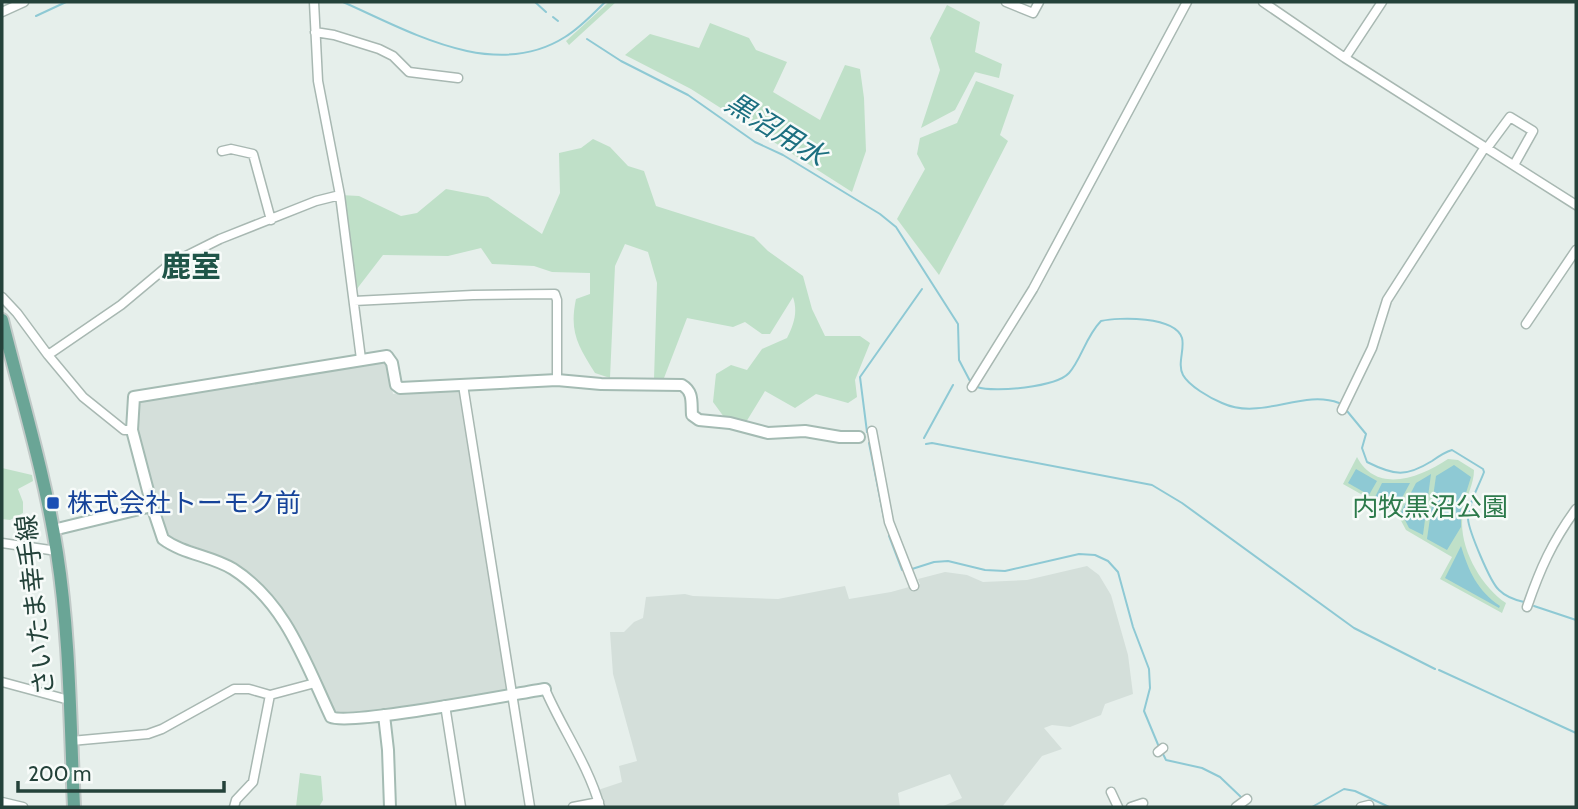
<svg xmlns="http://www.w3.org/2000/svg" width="1578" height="809" font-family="Cabin,'Noto Sans JP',sans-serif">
  <rect width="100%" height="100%" fill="#e6efeb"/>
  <path fill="#d4dfda" d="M384,361L387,364L393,394L458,390L462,392L508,692L393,710L338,715L329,701L296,630L261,584L238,564L173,538L166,532L155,499L136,430L139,400Z
    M1087,566L1099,575L1111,595L1128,655L1133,694L1105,704L1101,715L1070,727L1052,725L1044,728L1062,749L1042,756L1002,807H941L962,798L950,774L898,793L900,807H603L598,790L622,782L619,766L637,761L613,674L610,632H624L634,622L643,618L646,597L685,594L693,596L778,599L845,586L849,599L891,592L920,584L918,579L945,572L967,575L983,582L1027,580Z"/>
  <path fill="#bfe0c8" d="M609,2H616L569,45L566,41Z
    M947,5L980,22L975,52L1002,64L999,78L975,72L955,110L921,128L940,70L930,38Z
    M710,23L749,38L756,50L787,62L773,92L820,120L845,65L860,69L864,98L866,151L852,192L691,89L625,55L650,34L699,48Z
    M976,81L1014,95L1000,135L1008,141L939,275L897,219L925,169L917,154L920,138L957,123Z
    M593,139L610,147L628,166L644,171L656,206L754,237L768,251L803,276L812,309L825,336H860L870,343L855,380L857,397L848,403L816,394L795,408L765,391L743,427L724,417L713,402L716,374L731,365L747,370L762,349L787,338C794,324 798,312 793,297L770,334H762L745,322L733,327L687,318L664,378L654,379L657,283L648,252L625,244L615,266L610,378L595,373C578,346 569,332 576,299L590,294V273L552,272L534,266L492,264L481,248L448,256L383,255L353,294L340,195L359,196L401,216L417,213L446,189L488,197L542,234L560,193L559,153L581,148Z
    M1357,457C1377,495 1421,477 1448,459L1458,460L1474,470C1474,485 1465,499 1463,513C1457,544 1480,586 1506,603L1502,613L1440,579L1452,557L1406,530L1398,515L1343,484Z
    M2,468L32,475L33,481L18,489L23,502V513L10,520L2,519Z
    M300,773L321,776L323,800L319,807H296Z"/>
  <path fill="#8ec9d4" d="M1454,465L1471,477L1461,509V527L1447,550L1427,539L1436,476Z
    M1356,469L1377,481L1369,495L1348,483Z
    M1431,474L1423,535L1409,528L1401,512L1416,483Z
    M1382,483H1410L1396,509L1375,497Z
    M1461,546C1469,572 1477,590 1500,606L1499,608L1445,578Z"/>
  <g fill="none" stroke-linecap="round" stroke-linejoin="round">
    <path stroke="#8ec9d4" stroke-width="2" d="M343,2C409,31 494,82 565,37C580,28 593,14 605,2
      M535,2L546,12
      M36,16L66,2
      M553,17L558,21
      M587,39L621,61L688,95L755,142L783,155L880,214L896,227L958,324L959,360L970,381
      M977,387C995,393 1056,387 1069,373C1081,360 1086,336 1101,321C1119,317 1175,316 1182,338C1185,349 1177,364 1183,375C1189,386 1210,398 1222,403C1261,421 1302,389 1339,403
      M1347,411L1366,434L1362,448L1367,462C1395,476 1406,477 1432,461C1439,456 1445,452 1452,450L1483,469L1484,472C1479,486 1468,504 1468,519C1469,531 1490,582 1499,590C1505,596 1515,600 1524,602
      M867,432L860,377L922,289
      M924,438L953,385
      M869,443L884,518
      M926,444L932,443L1152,485L1182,503L1354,628L1435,669
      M889,536L902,570
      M912,569L934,562L948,561L985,570L1005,571L1079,554L1095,555L1108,561L1118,572L1133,627L1149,669L1150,688L1144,711L1159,747
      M1534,606L1576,620
      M1439,670L1576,733
      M1162,752L1166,760L1202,768L1220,777L1242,798
      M1312,807L1344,789L1355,791L1389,807"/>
    <g stroke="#a8b8b2" stroke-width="11">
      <path id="street" d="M314,2L318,81L340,195L361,359
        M1006,2L1033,13L1039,2
        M1263,2L1345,58L1576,205
        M2,12L24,2
        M315,32L334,35L379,49L393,56L409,72L458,78
        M1345,58L1382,2
        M1487,148L1510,117L1533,131L1514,165
        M222,151L231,149L253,154L271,220
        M2,297L17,313L48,355L83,397L124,430H132
        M354,301L473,295L555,294L557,300V380
        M1526,324L1576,250
        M48,355L121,305L170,264L220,239L316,201L340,195
        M463,385L530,807
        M972,387L1033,289L1187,2
        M1342,410L1372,348L1387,300L1485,147
        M872,431L889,522L914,586
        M2,543L57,551
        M1527,607C1540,569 1552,542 1576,509
        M2,682L69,700
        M545,689C562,729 588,764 600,807
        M445,705L461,807
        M71,741L148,734L162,729L234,689H249L270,695L315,683
        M1158,752L1163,748
        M1111,792L1118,807
        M2,802L23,807
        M234,807L236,800L253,782L270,695
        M573,807L599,802
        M1131,807L1143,803
        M1236,807L1247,799
        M1361,807L1369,805"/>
    </g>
    <g stroke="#a4bbb3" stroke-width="14">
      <path id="secondary" d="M53,530L152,506
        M545,689C513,694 350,726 331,717C305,662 286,603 233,569C212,556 183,554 163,539L152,506L132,430L134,397L387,356L392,363L396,385L400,388L557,380L601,384L682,385C694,392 691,403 692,415L699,420L730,423L768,433L805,431L840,437H859
        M384,715L388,750L390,807"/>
    </g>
    <g stroke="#c2cac8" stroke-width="16">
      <path id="primary" d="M2,320C21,397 45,474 57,553C70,636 70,723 74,807"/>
    </g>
    <use href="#street" stroke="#fff" stroke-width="8"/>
    <use href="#secondary" stroke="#fff" stroke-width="10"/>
    <use href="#primary" stroke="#6aa596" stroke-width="12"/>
  </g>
  <rect fill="#1a4fb4" stroke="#f7fbf9" stroke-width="2.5" x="46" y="496" width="14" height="14" rx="3.5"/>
  <g text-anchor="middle" stroke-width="5" stroke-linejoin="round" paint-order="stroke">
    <g font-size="26" fill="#164399" stroke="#f7fbf9" text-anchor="start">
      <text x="67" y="512">株式会社トーモク前</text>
    </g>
    <g font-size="26" fill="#2d7a4b" stroke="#f7fbf9">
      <text x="1430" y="516">内牧黒沼公園</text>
    </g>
    <g font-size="26" fill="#24423a" stroke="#f7fbf9">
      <text transform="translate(35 605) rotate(-96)" y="9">さいたま幸手線</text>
    </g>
    <g font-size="28" font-style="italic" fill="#1c6f80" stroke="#f7fbf9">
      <text transform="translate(776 129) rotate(32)" y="10">黒沼用水</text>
    </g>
    <g font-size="30" font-weight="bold" fill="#1f5548" stroke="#f7fbf9">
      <text x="191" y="277">鹿室</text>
    </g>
  </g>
  <rect width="1578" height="809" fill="none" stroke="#24423a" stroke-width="7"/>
  <path d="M18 781v10h206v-10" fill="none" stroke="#24423a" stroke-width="3.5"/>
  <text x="28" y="781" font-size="21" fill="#24423a" stroke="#f7fbf9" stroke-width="5" paint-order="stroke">200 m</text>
</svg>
